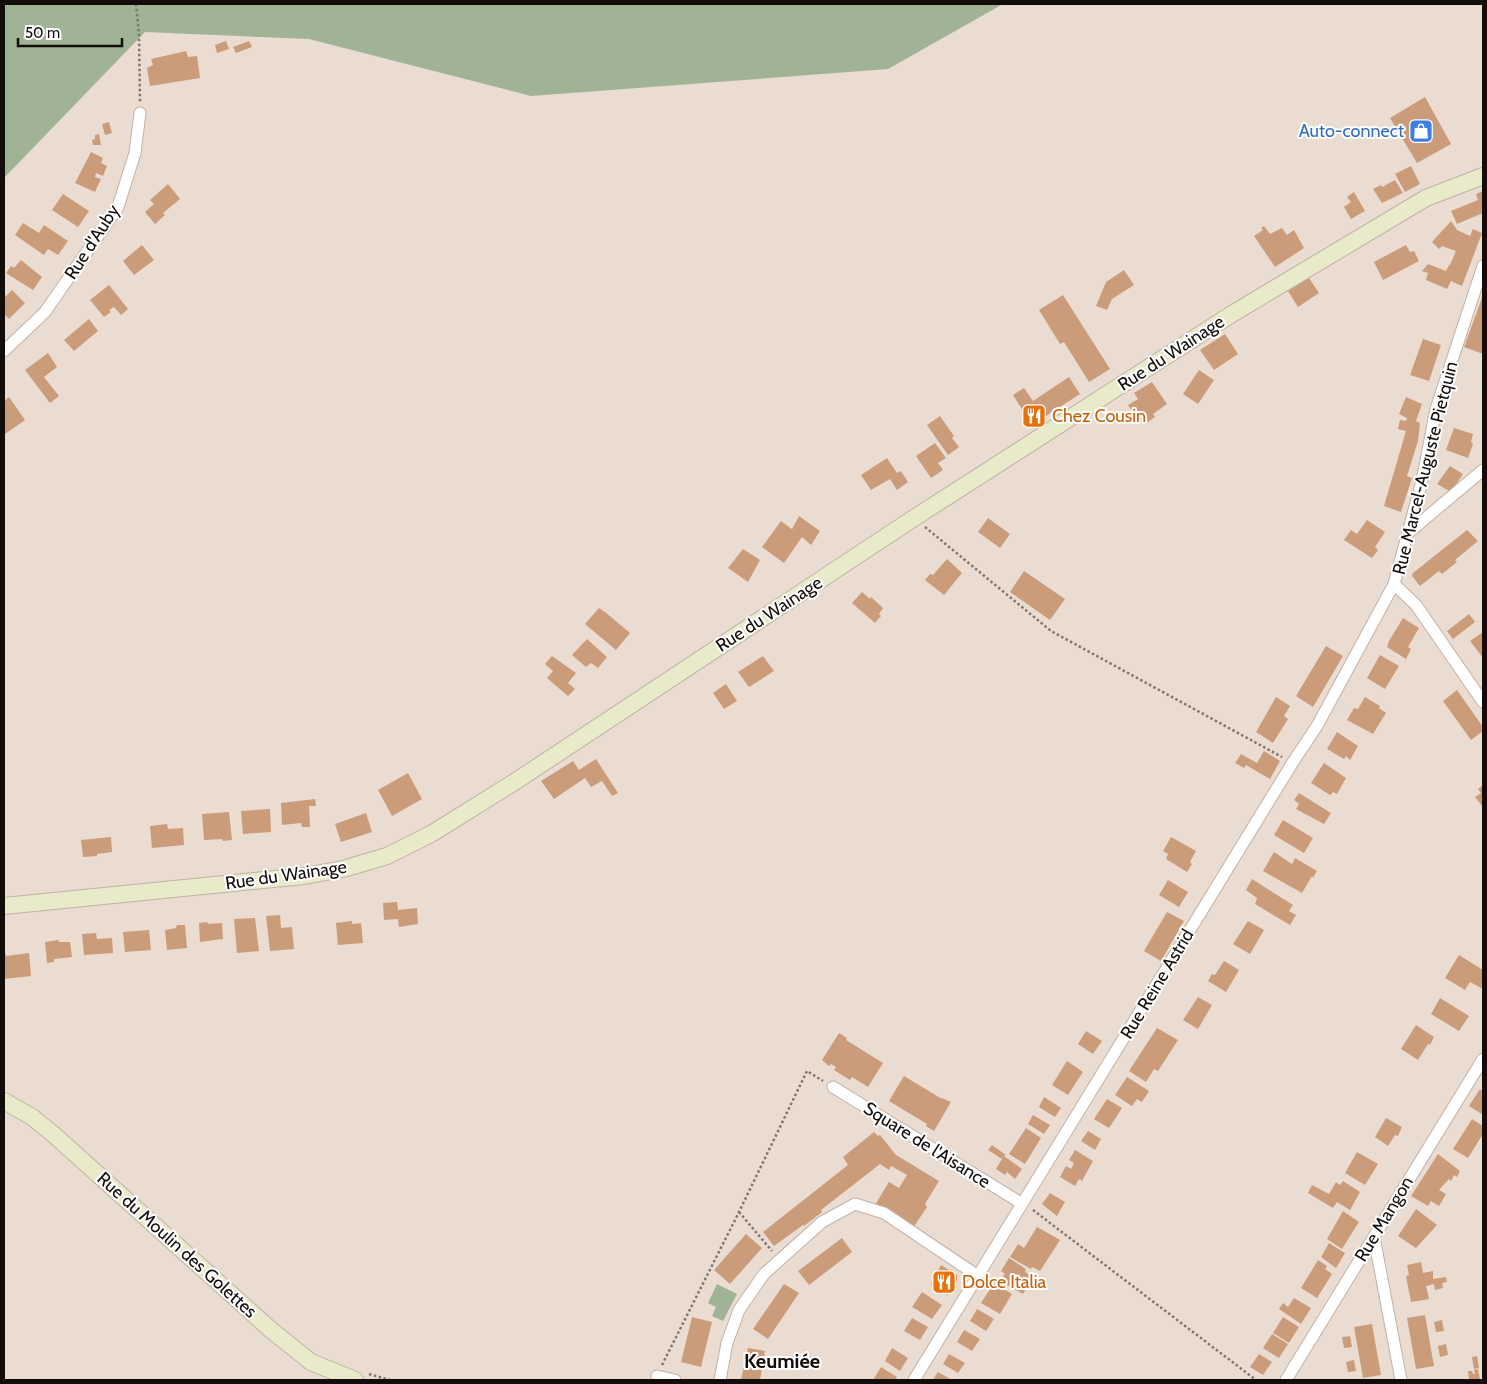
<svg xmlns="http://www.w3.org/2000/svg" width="1487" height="1384" font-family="Cabin,sans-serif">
  <rect width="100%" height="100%" fill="#eadcd1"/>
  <path fill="#a0b397" d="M4,4H1003L888,69L531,96L309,39L145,32L4,178Z
    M717,1284L737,1294L723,1321L712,1316L716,1307L708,1303Z"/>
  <path fill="#cb9c7a" d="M226,41L229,49L217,53L215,45Z
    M249,41L252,47L236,53L233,47Z
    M186,51L188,57L197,56L200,78L150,86L147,68L153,65L151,59Z
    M1425,97L1451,144L1417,163L1390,118Z
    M109,122L112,133L105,135L102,124Z
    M99,134L101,145H93L92,140L95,139V135Z
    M91,152L103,158L101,163L107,166L103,176L96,173L95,177L101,179L95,192L75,183Z
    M1411,166L1420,184L1405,192L1395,174Z
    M1395,180L1403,193L1382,203L1373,189L1381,185L1382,187Z
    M168,184L180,199L163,213L165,215L155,224L145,212L154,204L150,200Z
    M1483,191V213L1457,224L1451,211L1478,200L1476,194Z
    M1354,192L1365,211L1351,219L1344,207L1351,202L1347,197Z
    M63,194L89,211L78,227L52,210Z
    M1451,221L1457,230L1470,236L1473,229L1482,233L1462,286L1451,281L1447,289L1426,280L1428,273L1422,271L1428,264L1446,271L1449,265H1450L1456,251L1442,246L1439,249L1432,242Z
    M23,223L39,233L44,225L68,241L58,255L48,249L44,255L15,235Z
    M1264,226L1270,234L1282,228L1287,235L1294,230L1304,248L1275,267L1254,236L1263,230L1261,228Z
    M142,245L154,260L134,275L123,261Z
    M1406,245L1410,252L1414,251L1419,261L1383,280L1374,262Z
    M21,260L42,277L33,290L6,273L11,266L14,268Z
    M1124,270L1134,285L1112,299L1107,310L1096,306L1106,282Z
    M1309,278L1319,293L1298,307L1288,291Z
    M109,285L128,309L121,315L114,307L109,310L111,312L104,317L90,300Z
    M12,290L25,303L9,319L4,314V298Z
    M1063,295L1110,369L1089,382L1064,342L1060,344L1039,310Z
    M1483,295V354L1464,347Z
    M89,319L98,331L74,351L64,340Z
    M1225,334L1238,354L1214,370L1200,350Z
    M1423,339L1441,345L1429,381L1410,375Z
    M48,353L57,367L44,377L59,396L50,403L25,370Z
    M1199,370L1214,380L1198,404L1183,394Z
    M1069,377L1080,394L1032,425L1013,395L1024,388L1033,401Z
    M1152,382L1167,404L1153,414L1155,417L1145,424L1138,420L1128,405L1138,399L1134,393Z
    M9,397L25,420L5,434L4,401Z
    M1406,397L1422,404L1416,421L1420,423L1418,441L1407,476L1412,478L1401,512L1384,506L1406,431L1398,429L1400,420L1406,421L1407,418L1399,414Z
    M940,416L954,436L952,438L959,447L948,455L927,425Z
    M1454,428L1473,434L1471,442L1473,444L1468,458L1446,450Z
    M935,443L946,458L938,463L943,470L931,478L916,456Z
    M887,458L897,473L901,471L908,482L897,490L890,479L871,490L861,475Z
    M1450,466L1463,474L1451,492L1437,484Z
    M799,516L820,531L811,545L802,537L784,563L762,547L781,521L797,533L792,529Z
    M988,518L1010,534L1000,548L978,532Z
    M1367,520L1385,532L1375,547L1378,550L1372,558L1344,540L1351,530L1357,534Z
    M1467,530L1478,541L1455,560L1457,562L1442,574L1439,571L1420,586L1412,576L1413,573Z
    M743,549L760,560L748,582L728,568Z
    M947,559L962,573L944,595L925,580L930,574L933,575Z
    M1024,571L1065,599L1050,620L1010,592Z
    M862,592L870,599L871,597L883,608L879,614L881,616L875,623L852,603Z
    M599,608L605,612L630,633L616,650L585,624Z
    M1469,614L1475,622L1453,639L1447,631Z
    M1403,618L1419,628L1408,647L1411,649L1406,659L1387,647L1389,641Z
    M1483,632V658L1470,641Z
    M587,639L607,657L598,668L591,663L586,667L572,655Z
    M1326,646L1343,656L1313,707L1296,696Z
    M1380,655L1399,666L1385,689L1367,678Z
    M552,656L576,673L568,683L575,689L568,696L547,678L553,671L545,664Z
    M763,656L774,671L749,687L738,672Z
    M726,684L737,701L724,709L713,693Z
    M1457,690L1483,727V731L1471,740L1443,701Z
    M1276,697L1290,706L1284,716L1288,719L1273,743L1256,732Z
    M1365,697L1380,706L1379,708L1386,713L1373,734L1347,720L1354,708L1358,709Z
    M1337,732L1358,746L1350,760L1346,756L1344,759L1327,749Z
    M1264,751L1280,761L1270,779L1246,765L1244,768L1235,763L1241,754L1257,763Z
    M596,759L618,793L612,796L602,781L591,787L585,778L554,799L541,781L573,761L579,770Z
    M1324,763L1346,778L1337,794L1333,792L1330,795L1311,783Z
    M408,773L422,799L392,816L378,790Z
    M1483,785V807L1475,797L1481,793L1478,789Z
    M1299,793L1331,813L1324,824L1296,809L1299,804L1294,800Z
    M315,799L316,806H309L310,827H302L301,823L282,825L281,803Z
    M270,809L271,832L243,834L241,811Z
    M229,812L232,840L223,841L222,839L204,840L202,814Z
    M366,813L372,832L341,842L335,824Z
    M1283,820L1313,838L1304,853L1274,835Z
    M167,824L168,829L183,828L184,845L152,848L150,826Z
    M111,837L112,852L97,854V856L83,857L81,840Z
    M1171,837L1196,851L1190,862L1192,864L1187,872L1166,859L1168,854L1163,851Z
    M1274,852L1292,864L1295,858L1317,871L1313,878L1312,876L1302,893L1263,871Z
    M1252,879L1293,905L1289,911L1296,915L1290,925L1255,904L1257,898L1246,890Z
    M1168,880L1188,892L1179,907L1159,895Z
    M397,902L398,910L417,908L418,924L399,927L398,919L384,920L383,903Z
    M1167,912L1184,921L1161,961L1144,951Z
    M280,915L281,928L292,927L294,949L270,951L266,916Z
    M255,918L259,951L237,953L234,919Z
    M352,921V924L361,923L363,943L338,945L336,923Z
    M1248,921L1264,930L1250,954L1233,944Z
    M207,922L208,924L222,923L223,939L200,942L199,923Z
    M177,925H185L187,948L167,950L165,930L176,928Z
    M149,930L151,950L125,952L123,932Z
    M96,933L97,939L112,938L113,953L84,955L82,934Z
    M58,940L59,942H70L72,957L54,959V962L47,963L45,942Z
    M4,948L6,956L29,953L31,976L4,979Z
    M1459,955L1483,970V989L1470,982L1465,990L1445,978Z
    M1224,961L1239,970L1226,992L1208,981L1212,974L1215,975Z
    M1198,997L1212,1005L1198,1029L1183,1020Z
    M1440,998L1469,1016L1459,1031L1431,1014Z
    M1416,1025L1434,1037L1430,1045L1428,1044L1418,1060L1401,1049Z
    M1157,1028L1178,1040L1158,1071L1154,1069L1146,1082L1129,1071Z
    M1086,1031L1102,1041L1093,1054L1078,1044Z
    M839,1033L847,1038L846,1040L883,1063L868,1087L852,1077L850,1080L834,1070L836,1067L831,1064L829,1066L822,1060Z
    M1067,1061L1083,1072L1068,1095L1052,1085Z
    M904,1076L942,1099V1098L951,1102L934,1131L926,1126L927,1124L889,1101Z
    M1127,1077L1149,1091L1142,1102L1137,1099L1132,1106L1115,1095Z
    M1480,1089L1483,1092V1115L1469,1106Z
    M1044,1097L1061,1108L1055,1117L1039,1107Z
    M1107,1099L1122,1108L1109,1128L1094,1119Z
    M1033,1115L1050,1125L1044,1134L1028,1124Z
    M1386,1118L1402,1127L1398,1136L1395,1135L1388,1146L1375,1137Z
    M1472,1119L1483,1126V1134L1468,1158L1453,1149Z
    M1026,1128L1041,1138L1025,1164L1009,1154Z
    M1088,1131L1101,1139L1095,1150L1081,1141Z
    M874,1132L878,1136L880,1135L896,1155L939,1181L925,1204L927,1207L913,1228L875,1205L889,1182L899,1188L907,1175L891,1166L889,1170L880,1164L821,1210L822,1212L804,1226L803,1225L774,1246L763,1232L848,1165L843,1157Z
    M992,1145L1006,1155L1004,1156L1022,1169L1015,1179L1007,1172L1005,1175L996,1169L1002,1159L988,1150Z
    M1075,1150L1093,1161L1082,1181L1079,1179L1075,1186L1060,1177L1066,1166L1071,1169L1074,1163L1069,1160Z
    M1357,1152L1378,1164L1365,1185L1345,1173Z
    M1438,1154L1460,1171L1457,1177L1454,1175L1451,1181L1449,1179L1439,1190L1446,1194L1439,1206L1431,1201L1428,1206L1411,1196Z
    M1343,1181L1360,1192L1350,1210L1337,1202L1333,1208L1308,1193L1312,1185L1329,1194L1336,1182L1340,1185Z
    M1050,1193L1065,1202L1057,1216L1042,1204Z
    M1416,1209L1437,1225L1416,1248L1398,1236Z
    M1343,1211L1359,1222L1342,1249L1327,1239Z
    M1037,1227L1060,1240L1040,1271L1032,1267L1031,1269L1010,1257L1018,1244L1024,1248Z
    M746,1234L762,1248L730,1284L714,1270Z
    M842,1238L852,1252L809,1285L798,1271Z
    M1329,1243L1345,1253L1336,1268L1321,1257Z
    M1009,1258L1026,1269L1025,1272L1033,1277L1023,1294L1000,1281L1005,1274L1001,1271Z
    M1318,1260L1327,1266L1325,1269L1332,1274L1317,1298L1301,1288Z
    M1421,1262L1423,1273L1433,1271V1279L1446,1277L1447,1282L1442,1283L1443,1288L1435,1290L1434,1284L1426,1286L1429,1299L1411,1302L1406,1276L1409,1275L1407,1265Z
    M941,1265L957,1275V1280L947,1295L931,1285Z
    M994,1283L1012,1294L1000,1314L981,1303Z
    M784,1284L799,1293L768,1339L753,1329Z
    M922,1292L942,1305L932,1319L912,1307Z
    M1294,1298L1311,1308L1301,1324L1279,1309L1283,1303L1288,1307Z
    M977,1309L994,1319L986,1331L970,1321Z
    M1425,1315L1434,1366L1416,1369L1407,1318Z
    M692,1317L712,1322L701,1367L681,1362Z
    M1283,1317L1299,1327L1289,1343L1273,1333Z
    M912,1318L928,1327L920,1340L904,1331Z
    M1442,1320L1444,1331L1436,1332L1434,1322Z
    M1372,1324L1381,1375L1363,1378L1354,1327Z
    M964,1330L980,1339L972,1351L957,1342Z
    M1272,1334L1288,1344L1279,1358L1263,1348Z
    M1350,1336L1352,1347L1344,1348L1342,1337Z
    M1446,1344L1448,1355L1440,1357L1438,1346Z
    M748,1348L765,1351L760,1380H741Z
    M892,1348L908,1358L900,1371L885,1361Z
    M949,1354L965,1363L958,1373L943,1364Z
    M1259,1354L1272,1362L1263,1375L1250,1367Z
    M1477,1356L1479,1368L1474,1369L1472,1357Z
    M1354,1360L1356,1371L1348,1372L1346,1362Z
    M881,1367L897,1377L895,1380H873Z
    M1478,1369L1480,1380H1469L1468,1371H1472L1473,1374H1475L1474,1370Z
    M938,1372L952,1380H933Z"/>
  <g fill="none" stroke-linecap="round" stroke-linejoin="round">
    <g stroke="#c0b2a8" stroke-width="13">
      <path id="street" d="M4,351L45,312L118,207L135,153L140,113
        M1408,533L1483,470
        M1394,584L1416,605L1483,702
        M833,1087L1021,1203
        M1374,1237L1401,1380
        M657,1376L675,1380
        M720,1380L727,1343L739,1310L764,1274L822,1222L855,1204L884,1213L978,1276
        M914,1380L1293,762L1317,726L1394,584L1422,481L1436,409L1483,266
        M1286,1380L1483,1059"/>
    </g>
    <g stroke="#c0b2a8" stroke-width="18">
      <path id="secondary" d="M4,906L304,876L343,869L387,856L431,834L516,781L914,518L1232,314L1426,198L1483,176
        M4,1101L32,1117L53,1134L271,1330L311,1362L355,1380"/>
    </g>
    <path stroke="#80766f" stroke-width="2.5" stroke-dasharray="2.5 2.5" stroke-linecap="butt" d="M136,4L139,34L140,102
      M925,527L1051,631L1282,757
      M1033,1210L1256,1380
      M739,1212L772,1251
      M662,1365L739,1212L807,1071L823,1081
      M369,1374L390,1380"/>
    <use href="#street" stroke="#fff" stroke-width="11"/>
    <use href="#secondary" stroke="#e8eac9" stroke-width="16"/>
  </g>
  <defs>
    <g id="shop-square" transform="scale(1.25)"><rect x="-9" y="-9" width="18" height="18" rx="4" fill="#3f7fe0" stroke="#fff"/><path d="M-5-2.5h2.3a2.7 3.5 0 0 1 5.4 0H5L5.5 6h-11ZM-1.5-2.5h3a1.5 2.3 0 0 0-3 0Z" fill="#fff"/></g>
    <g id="restaurant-square" transform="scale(1.25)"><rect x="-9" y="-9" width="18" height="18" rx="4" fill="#e8710a" stroke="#fff"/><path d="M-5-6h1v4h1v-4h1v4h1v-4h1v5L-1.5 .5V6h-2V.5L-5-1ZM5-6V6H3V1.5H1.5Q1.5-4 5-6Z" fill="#fff"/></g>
  </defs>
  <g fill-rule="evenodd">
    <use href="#shop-square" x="1421" y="131"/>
    <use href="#restaurant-square" x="1034" y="416"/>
    <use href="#restaurant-square" x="944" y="1282"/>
  </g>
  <g text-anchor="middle" stroke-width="4" stroke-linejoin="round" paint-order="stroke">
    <g font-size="18" fill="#366cbe" stroke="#fff" text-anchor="end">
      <text x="1404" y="137">Auto-connect</text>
    </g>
    <g font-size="18" fill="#120d0a" stroke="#fff">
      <text transform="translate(92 242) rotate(-57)" y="6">Rue d'Auby</text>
      <text transform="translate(1171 353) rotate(-33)" y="6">Rue du Wainage</text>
      <text transform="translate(1425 468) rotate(-76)" y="6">Rue Marcel-Auguste Pietquin</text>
      <text transform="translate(769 614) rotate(-33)" y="6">Rue du Wainage</text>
      <text transform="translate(286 875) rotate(-8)" y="6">Rue du Wainage</text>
      <text transform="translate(1157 984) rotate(-59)" y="6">Rue Reine Astrid</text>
      <text transform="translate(927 1145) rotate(32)" y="6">Square de l'Aisance</text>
      <text transform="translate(1384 1219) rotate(-59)" y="6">Rue Mangon</text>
      <text transform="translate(177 1245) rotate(42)" y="6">Rue du Moulin des Golettes</text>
    </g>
    <g font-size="18" fill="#c56008" stroke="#fff" text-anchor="start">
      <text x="1052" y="422">Chez Cousin</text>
      <text x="962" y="1288">Dolce Italia</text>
    </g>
    <g font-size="20" font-weight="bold" fill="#120d0a" stroke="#fff">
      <text x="782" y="1368">Keumiée</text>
    </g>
  </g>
  <rect width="1487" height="1384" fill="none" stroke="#120d0a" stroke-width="10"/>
  <path d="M18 38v8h104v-8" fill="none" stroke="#120d0a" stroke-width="2.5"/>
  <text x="25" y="38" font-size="15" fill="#120d0a" stroke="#ffffff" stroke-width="4" paint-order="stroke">50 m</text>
</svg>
